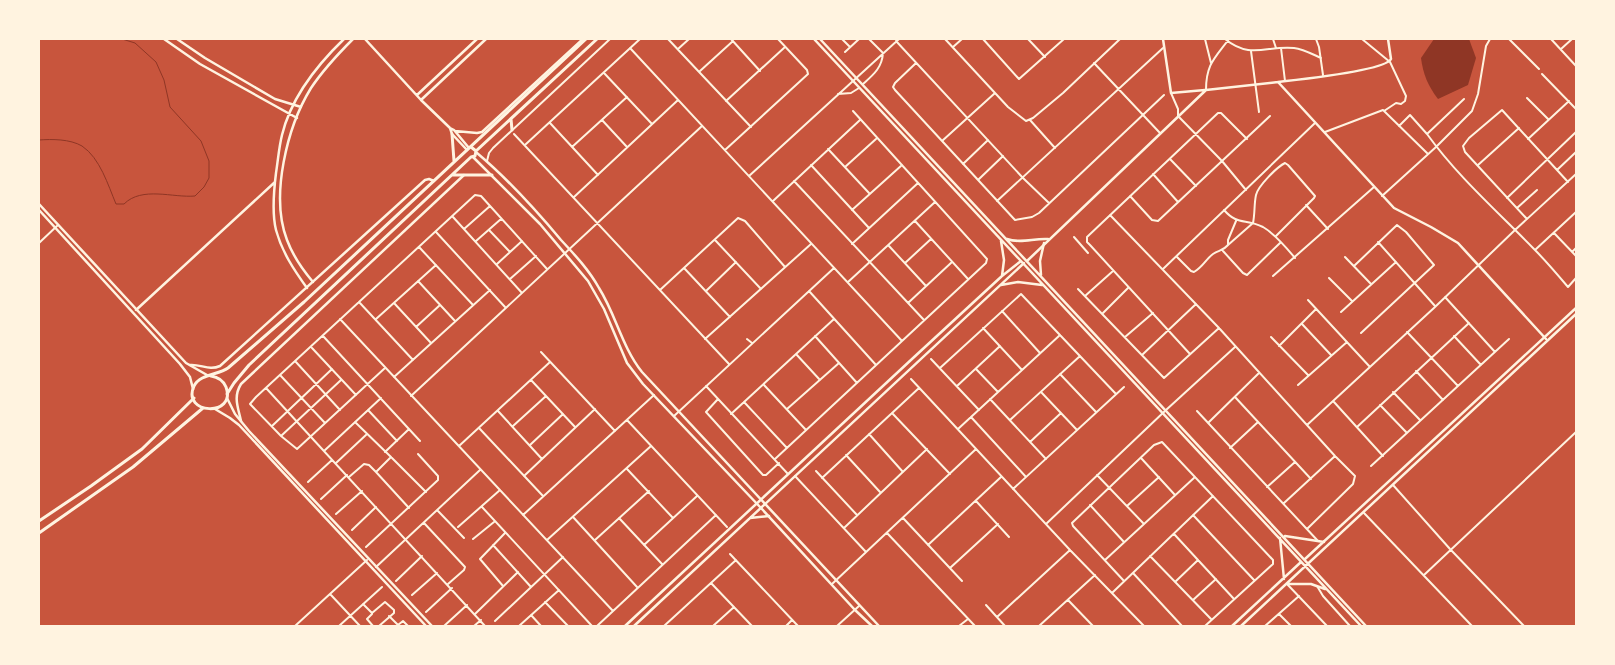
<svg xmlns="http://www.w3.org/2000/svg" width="1615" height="665" font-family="'DM Sans',sans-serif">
  <rect width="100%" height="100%" fill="#c8553d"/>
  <path fill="#8f3625" d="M1434,39H1469L1476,58L1468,85L1438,99C1428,86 1423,74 1421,58Z"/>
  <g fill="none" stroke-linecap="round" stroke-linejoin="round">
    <path stroke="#8f3625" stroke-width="1" d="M39,140C52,139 70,139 82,146C100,158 108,185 116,204H124C142,186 173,198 195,196L204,187L209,178V161L201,141L170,107L164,80L156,62L135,43L122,39
      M39,476V519"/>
    <path stroke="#fff3e0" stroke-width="2" d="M668,39L751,127
      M731,39L760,71
      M842,39L850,47
      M945,39L1008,107L1026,121L1033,118L1063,93L1120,39
      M983,39L1019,79L1064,39
      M1028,39L1045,57
      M1205,39L1211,63
      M1225,39C1251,60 1267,45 1294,48C1303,49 1312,54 1321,58
      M1273,39L1276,48
      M1316,39L1319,47L1323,75
      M1362,39L1390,62L1406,96L1405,101L1401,104L1396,103L1384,111
      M1509,39L1539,69
      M1551,39L1576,66
      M896,41L1023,178L1049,203
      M953,47L962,39
      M630,48L902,341
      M1281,48L1285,81
      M678,49L689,39
      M1561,49L1572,39
      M1251,51L1259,112
      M845,52L859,39
      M916,63L895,83L893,87L895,90L1015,220L1032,217L1039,213L1164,95
      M1094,63L1160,133
      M700,71L733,41
      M604,73L652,124
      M1542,74L1576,109
      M863,84C873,75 882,68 883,53L869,39
      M1206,90C1206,64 1215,58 1229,39
      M1171,93L1178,109V116L1222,161L1246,190
      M838,94L851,93L859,88
      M1527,98L1548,119
      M1464,99L1427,134C1458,177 1498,212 1534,249C1546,261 1557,274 1568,287L1576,278
      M726,101L785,47
      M602,120L627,147
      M1030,120L1055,148
      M550,123L598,175
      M1399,126L1410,115L1427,134
      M1325,132L1383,110L1428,154
      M514,134L729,364
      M1528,139L1569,101
      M942,141L995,93
      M526,144L640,39
      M572,147L627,97
      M828,149L869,193
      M725,150L808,74L807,70L778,39
      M1170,159L1196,186
      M487,161L489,153L493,148L610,39
      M963,164L988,140
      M811,165L869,228
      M1478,165L1519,128
      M845,167L876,139
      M1557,170L1576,152
      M1153,174L1178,202
      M749,176L899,39
      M978,180L1003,156
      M794,181L924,320
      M1130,196L1152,220L1158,221L1270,116
      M1382,196L1436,147L1472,111L1478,94L1486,46L1490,39
      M574,197L678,100
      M1507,198L1576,132
      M773,201L860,120
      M997,201L1163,48
      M1306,205L1328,229
      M1517,208L1537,190
      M852,210L902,165
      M1224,210C1238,226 1245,218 1263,227C1275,234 1286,247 1295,258
      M1110,215L1219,328L1335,456L1355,476L1353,484L1307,529
      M453,217L522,293
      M1527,219L1465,152L1463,146L1469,138L1502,110L1568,182
      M915,221L968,279
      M1236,221L1228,240V245L1253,223C1255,214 1254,204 1256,195C1258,186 1277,167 1285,163L1288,165L1315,196L1314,198L1276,236
      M464,229L490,206
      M489,230L510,252
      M436,232L505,307
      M1554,233L1576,256
      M1074,237L1088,253
      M715,240L761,289
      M476,241L501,219
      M1378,242L1435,306
      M39,243L58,225
      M852,244L918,183
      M889,246L926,286
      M419,247L473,305
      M1535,250L1576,212
      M1223,251L1243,273L1247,275L1280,243
      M1572,252L1576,248
      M1177,257L1191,271L1194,272C1203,267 1206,259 1213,254C1219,250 1223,251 1228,245
      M1345,257L1371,284
      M905,263L931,239
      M497,264L522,241
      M1354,266L1397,225L1406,232L1434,265L1361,333
      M684,268L730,317
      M1163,269L1315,123
      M1273,276L1374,187
      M1329,278L1352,301
      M510,279L536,256
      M418,281L455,321
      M848,282L935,202
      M1078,289L1164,378L1219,328
      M660,290L738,218L745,221L785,267
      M706,291L736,262
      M809,291L876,365
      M1085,296L1113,271
      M1445,297L1495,352
      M1308,300L1370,367
      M359,302L413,360
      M394,303L431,343
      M908,303L952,262
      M1002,311L1040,353
      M1341,312L1396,262
      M1103,313L1128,288
      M340,319L613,611
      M376,319L436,265
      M1302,324L1331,355
      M416,327L440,305
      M983,328L1022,370
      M1407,332L1458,386
      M323,336L420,441
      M815,336L857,383
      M1454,336L1481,365
      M1125,337L1153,313
      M1271,337L1308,375
      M705,339L811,244
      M747,339L752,343
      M1279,346L1316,309
      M312,348L356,395
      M541,352L615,431
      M796,354L820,380
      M1190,354L1090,245L1087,242V237L1218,113H1221L1247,139
      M1142,355L1196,304
      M931,359L979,410
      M295,361L340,410
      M385,368L297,449L281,436L250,404L256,397L475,195L481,196L547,269
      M940,368L1021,294L1116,394
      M976,369L998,392
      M1416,371L1443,400
      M1060,374L1096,412
      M280,375L325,423
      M394,377L490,290
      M911,379L1070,550L1144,626
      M531,380L575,427
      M764,385L806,430
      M1298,385L1347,342
      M706,386L788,474
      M957,386L1000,346
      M266,388L311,437
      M1041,392L1077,430
      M1393,392L1420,420
      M411,396L702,126
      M1235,397L1311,479
      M718,399L706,412L763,475H766L779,463
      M990,399L1046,459
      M744,402L787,448
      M1334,402L1383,456
      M1380,405L1407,433
      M787,409L839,363
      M368,410L397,441
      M498,411L542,459
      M1197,411L1318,541
      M892,413L950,474
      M731,414L834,319
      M674,416L834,268
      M971,417L1026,477
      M627,420L727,527
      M1010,420L1080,356
      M355,422L391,457L376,472L409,508
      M1208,423L1259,373
      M1307,425L1435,307L1515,230L1576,174
      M272,426L332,369
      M513,426L546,396
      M1357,427L1469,323
      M479,428L543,496
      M958,429L1060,335
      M869,434L903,472
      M281,436L341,380
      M311,437L485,626
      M1030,442L1061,413
      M530,445L563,414
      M459,446L550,362
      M1230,448L1258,422
      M324,451L381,398
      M385,452L409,429
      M846,455L880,492
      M391,457L426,492
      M1141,458L1175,495
      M775,459L986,263L987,259L853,111
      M336,463L367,434
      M1371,466L1509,339
      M627,469L673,518
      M816,471L857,515
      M1097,475L1144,524
      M524,476L595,409
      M795,476L866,552
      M349,477L364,464L369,465L376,472
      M822,478L919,388
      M308,482L332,460
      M1393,485L1450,549L1524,626
      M1267,487L1295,462
      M1013,489L1124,387
      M321,499L347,475
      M976,501L1009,537
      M1284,503L1335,456
      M1090,505L1124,542
      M1127,506L1159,477
      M482,507L592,626
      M438,511L464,538
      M1364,513L1472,626
      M336,514L362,491
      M523,515L654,395
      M1193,515L1254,580
      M573,517L637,587
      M619,518L662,564
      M903,518L962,581
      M424,523L465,567L464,570L448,584
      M1046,524L1166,410L1235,347
      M458,527L500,490
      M844,528L927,449
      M352,530L376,507
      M887,533L975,626
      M1174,534L1234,599
      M473,539L494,522
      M547,540L651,446
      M595,540L649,491
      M493,545L531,587
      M644,545L697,496
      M928,545L1001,477
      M366,547L438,480V476L418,454
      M730,554L798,626
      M1150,556L1211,619
      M1105,560L1195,477
      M376,567L480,470
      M950,568L998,524
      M1133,573L1182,626
      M1424,575L1576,432
      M396,581L422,556
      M1124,581L1073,526L1072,523L1154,445L1162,442L1273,560V564L1205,626
      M1175,582L1198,560
      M711,583L752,626
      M832,584L976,449
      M1287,584L1327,626
      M503,586L480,559L505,533
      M1317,586L1323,596L1350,626
      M1112,593L1213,496
      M331,595L360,626
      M412,595L437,573
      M1068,600L1093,626
      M1193,600L1216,579
      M545,602L568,626
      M363,604L372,613L385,602L394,610V613L379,626
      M986,605L1005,626
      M426,612L452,588
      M372,614L367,619L373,626
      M475,614L518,572
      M1279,614L1291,626
      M531,615L541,626
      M389,616L398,625L403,621L408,626
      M997,617L1070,550
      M495,621L563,557
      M295,626L367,560
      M339,626L382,587
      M444,626L467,605
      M474,626L481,620
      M519,626L559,590
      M597,626L716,515
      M664,626L736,560
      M713,626L734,607
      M786,626L792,620
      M837,626L859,606
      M959,626L968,619
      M1039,626L1095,575
      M1265,626L1299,596"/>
    <path stroke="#fff3e0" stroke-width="2.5" d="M164,39L200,64L297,118
      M177,39L205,58L275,99L301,107
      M365,39L421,100L450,128L454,130L469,148
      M1163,39L1171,93L1205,90
      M1278,82C1295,80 1385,71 1391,59L1388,39
      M417,95L477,39
      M421,100L486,39
      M450,128L452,134L467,150
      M455,131L477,133L482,132L583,39
      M477,153C508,179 535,209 561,240C575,255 589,270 599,288C616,315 622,347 642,372L879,626
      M473,157L540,224L588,281L604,309L627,363L643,384L761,508L855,610L872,626
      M1027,261L1206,90L1278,82L1394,208L1431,227L1458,243L1546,339
      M313,282C302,269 293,256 287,240C270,196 287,127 311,88C323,70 338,54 353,39
      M307,288C294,270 282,252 276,230C272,214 274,189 276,173C278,160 279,147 282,135C291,98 317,65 344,39
      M136,310L275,182
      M190,365C201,364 209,371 220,366L425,180L429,179L434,181
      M241,421C238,407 233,397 241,384L464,175"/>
    <path stroke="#fff3e0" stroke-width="2.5" d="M814,39L1361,626
      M820,39L1366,626
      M39,204L186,363L207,375
      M39,210L180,364L190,377L193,389
      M1007,239C1022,244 1033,238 1048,239
      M1001,241L1004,260L1002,276
      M1041,275L1040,261L1044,243
      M1001,285L1018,282L1042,285
      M227,398L235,414L249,431L432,626
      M215,409L230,418L239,425L426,626
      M750,518L769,516
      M1285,536L1324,542
      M1280,538L1284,579
      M1305,559L1576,308
      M1289,584H1311L1325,589
      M625,626L912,359L1002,276L1021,261
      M634,626L1024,263
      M1232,626L1301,562
      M1241,626L1576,314"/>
    <path stroke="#fff3e0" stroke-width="3" d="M511,119L512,130
      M452,134L454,161
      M476,151L597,39
      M453,175H492
      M211,376C218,377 223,380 226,387C237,417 181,415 194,386C200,374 218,375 228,368L304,302L586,39
      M227,394L234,383L249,365L471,157L475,156L476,151L471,147
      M39,521L91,486L142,449L194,398
      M39,533L133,467L203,408"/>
  </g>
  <rect width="1615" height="665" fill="none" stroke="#fff3e0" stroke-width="80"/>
</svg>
